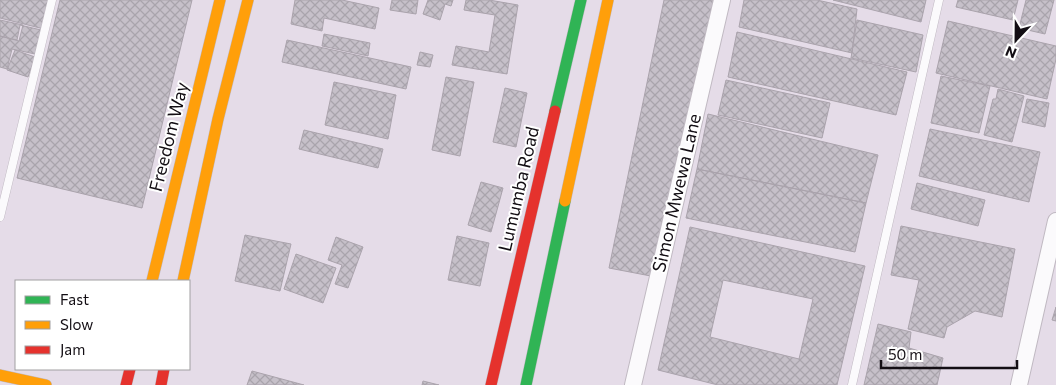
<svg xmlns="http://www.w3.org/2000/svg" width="1056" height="385" font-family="Commissioner,sans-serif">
  <defs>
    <pattern id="building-cross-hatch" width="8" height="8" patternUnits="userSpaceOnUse" patternTransform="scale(1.25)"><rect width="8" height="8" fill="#c6c0c9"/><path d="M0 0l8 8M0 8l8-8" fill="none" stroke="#a9a4ac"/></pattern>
  </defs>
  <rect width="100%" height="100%" fill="#e5dce8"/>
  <path fill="url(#building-cross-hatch)" stroke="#aaa3ac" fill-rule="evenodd" d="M0,0H51L44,29L0,18Z
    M60,0H192L142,208L17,178Z
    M295,0H342L379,8L375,29L324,18L322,31L291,24Z
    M392,0H418L416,14L390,10Z
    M428,0H453L451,6L445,4L440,20L423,14Z
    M466,0H489L518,5L507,74L452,65L456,46L489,52L495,15L464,10Z
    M664,0H714L656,277L609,268Z
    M744,0H817L857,9L852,53L739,27Z
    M833,0H926L921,22Z
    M958,0H1018L1013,20L956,7Z
    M1026,0H1054L1045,34L1019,28Z
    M0,20L23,25L19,41L0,36Z
    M857,20L923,35L916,72L851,58Z
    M948,21L1056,46V59L1047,99L936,73Z
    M20,25L41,30L35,54L12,49L7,69L0,67V36L17,40Z
    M737,32L907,72L896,115L728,77Z
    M324,34L370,43L368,56L322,46Z
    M287,40L411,67L406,89L282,62Z
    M15,50L35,57L28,77L7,70Z
    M420,52L433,55L430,67L417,65Z
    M941,76L990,86L979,133L931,123Z
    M446,77L474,82L460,156L432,150Z
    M726,80L830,103L822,138L718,115Z
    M334,82L396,95L388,139L325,125Z
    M505,88L527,93L516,147L493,142Z
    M998,89L1024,96L1012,142L984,135L993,99H996Z
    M1027,99L1049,103L1045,127L1022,122Z
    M708,114L878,155L866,203L697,169Z
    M930,129L1040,152L1029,202L919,176Z
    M304,130L383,149L378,168L299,149Z
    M697,169L866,203L855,252L686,218Z
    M481,182L503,188L491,232L468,225Z
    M917,183L985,200L978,226L911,209Z
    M901,226L1015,249L1002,317L975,311L947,327L944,338L908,329L919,280L891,275Z
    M690,227L865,266L837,385H718L658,370ZM723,280L813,299L799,359L710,337Z
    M245,235L291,244L280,291L235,281Z
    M457,236L489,243L480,286L448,280Z
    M336,237L363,247L348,288L335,284L342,265L328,260Z
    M296,254L336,268L323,303L284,289Z
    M1056,307V321L1052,320Z
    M878,324L911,332L909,348L943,358L937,385H864Z
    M252,371L304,385H247Z
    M423,381L439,385H422Z"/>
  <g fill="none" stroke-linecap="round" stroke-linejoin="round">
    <g stroke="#c0b9c2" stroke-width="9">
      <path id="lane" d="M0,217L52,0
        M852,385L939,0"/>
    </g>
    <g stroke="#c0b9c2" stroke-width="18">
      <path id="street" d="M633,385L722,0
        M1019,385L1056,221"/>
    </g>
    <g stroke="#c0b9c2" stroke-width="12">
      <path id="fast" d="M555,111L581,0
        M526,385L565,201"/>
    </g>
    <g stroke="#c0b9c2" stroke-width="12">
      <path id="slow" d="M565,201L608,0
        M152,281L220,0
        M183,281L218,119L248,0
        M0,375L46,385"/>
    </g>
    <g stroke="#c0b9c2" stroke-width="12">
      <path id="jam" d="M126,385L130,369
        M161,385L164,369
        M491,385L555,111"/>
    </g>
    <use href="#lane" stroke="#fbfafc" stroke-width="8"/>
    <use href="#street" stroke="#fbfafc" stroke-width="16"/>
    <use href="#fast" stroke="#30b455" stroke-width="11"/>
    <use href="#slow" stroke="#ff9f0a" stroke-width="11"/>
    <use href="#jam" stroke="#e5322d" stroke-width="11"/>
  </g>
  <g text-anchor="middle" stroke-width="4" stroke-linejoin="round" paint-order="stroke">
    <g font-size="18" fill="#130e14" stroke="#fff">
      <text transform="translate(169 137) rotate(-76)" y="6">Freedom Way</text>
      <text transform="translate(519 189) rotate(-77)" y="6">Lumumba Road</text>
      <text transform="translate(677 193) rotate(-77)" y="6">Simon Mwewa Lane</text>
    </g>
  </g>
  <rect x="15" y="280" width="175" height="90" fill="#ffffff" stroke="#a19fa1"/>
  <rect x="25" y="296" width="25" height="8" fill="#30b455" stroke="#a19fa1"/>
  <text x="60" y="305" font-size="15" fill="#130e14">Fast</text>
  <rect x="25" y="321" width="25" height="8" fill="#ff9f0a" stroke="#a19fa1"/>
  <text x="60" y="330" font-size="15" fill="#130e14">Slow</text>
  <rect x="25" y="346" width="25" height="8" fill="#e5322d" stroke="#a19fa1"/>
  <text x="60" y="355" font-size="15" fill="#130e14">Jam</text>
  <g transform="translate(1016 40) rotate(202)" stroke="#ffffff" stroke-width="4" paint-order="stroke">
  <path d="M0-4L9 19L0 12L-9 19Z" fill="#130e14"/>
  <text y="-8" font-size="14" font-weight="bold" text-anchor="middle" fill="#130e14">N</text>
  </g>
  <path d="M881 360v8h136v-8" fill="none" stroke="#130e14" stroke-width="2.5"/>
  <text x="888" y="360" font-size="15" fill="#130e14" stroke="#ffffff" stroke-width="4" paint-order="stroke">50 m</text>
</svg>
